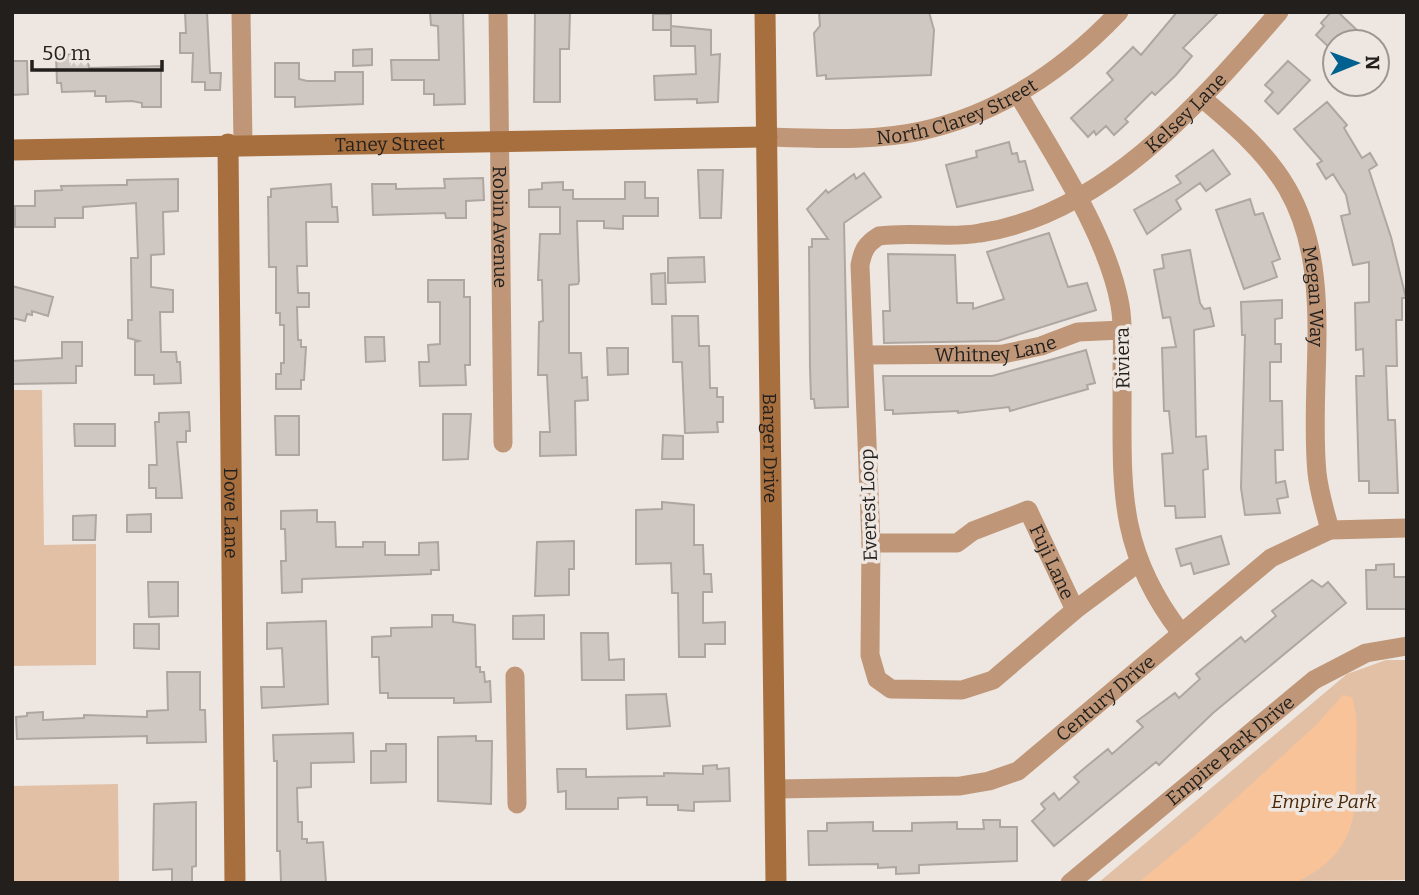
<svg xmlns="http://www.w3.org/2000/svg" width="1419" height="895" font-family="Bitter,serif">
  <rect width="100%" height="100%" fill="#eee7e1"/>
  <path fill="#e2c0a6" d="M12,390H42L44,545L96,544V665L12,666Z
    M1386,660H1407V880L1098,883L1347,674Z
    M118,784L119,883H12V786Z"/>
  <path fill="#f8c399" d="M1343,695L1352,697C1360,721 1355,747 1356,772C1358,822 1348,858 1298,881C1284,888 1163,883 1138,883L1190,840L1316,725Z"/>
  <path fill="#cfc8c2" stroke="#aea7a1" stroke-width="2" d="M185,12H207L210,73H221L220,90H205V82H192L193,53H180V33H186Z
    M430,12H463L465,104L434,105V94H424V80H392L391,60H439L438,26L431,25Z
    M535,12H570L569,49H560V102H534Z
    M819,12H929L934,30L931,75L826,79V75L817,76L814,33L820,26Z
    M1177,12H1219L1183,48L1192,56L1176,75L1155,95L1152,92L1125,119L1128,122L1114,135L1106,126L1096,135L1094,131L1088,137L1071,118L1113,80L1107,73L1133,47L1141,55Z
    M1331,12H1338L1359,32L1349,42H1335V53L1316,35L1324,26L1321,23Z
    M653,14H671V30H653Z
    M671,26L711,30V55L720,54L718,102L697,103V99L655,100L654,76L696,74L695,46H671Z
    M372,49V65L353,66V50Z
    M88,54L89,68L161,66V107H142V103L132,101L106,102V96H95V91L62,92L61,83H57L56,55Z
    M12,61H27L28,94L12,95Z
    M1288,61L1310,80L1278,114L1265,101L1273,92L1265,85Z
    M275,63H299V79L307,81H335V72H363V104L295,107V97H275Z
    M1327,102L1347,125L1344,128L1362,158L1370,153L1377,165L1369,170L1391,237L1406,298H1402V320H1396L1397,366H1386L1388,420H1395L1398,493H1369V481H1359L1356,376H1364L1363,349L1356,350L1355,303L1369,302V262L1353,265L1341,216L1350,214L1346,195L1333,174L1326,179L1317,164L1322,161L1294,129Z
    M1009,142L1012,154L1017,153L1019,162L1025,161L1033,190L957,207L946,165L977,157L976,151Z
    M1213,150L1230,174L1206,191L1200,183L1176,200L1181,209L1147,234L1134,210L1181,183L1176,176Z
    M698,170H723L721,218H700Z
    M864,173L881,197L844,223L848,407L815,408L814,399H811L810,368L809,247H812V239H828L807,209L826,190L828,193L854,174L856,179Z
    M483,178L484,200L466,201V218H446L445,213L373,215L372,184H396V189L445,188L444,179Z
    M178,179V211L163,212L164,254L151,255V287L173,290V312H160L161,352H176L177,362H180L181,383L154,384V375H135V342L139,341L128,338V320H132L131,258H138L136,203L83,207V218H55V227H15V206H35V191L62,190L61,186L118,185H127V180Z
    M563,182V190H573V199H625V182H645V198H658V216H623V229L604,228V221H577L579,281L578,284L569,285V353H581L582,378L587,377L588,400L575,401L576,455L540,456V432H550L547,375H538L539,322L543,321L542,280H538L540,234H560V207H529V190L542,189V183Z
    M331,184L332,207H337L338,222H306L307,266H297L298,293H309V307H297L298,340H301V347H306L304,380H301V389H276V374H281V363H284V325H280V313H276V267H269L268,197H271V189Z
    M1250,199L1255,215L1263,213L1280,259L1272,262L1277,277L1244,289L1216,210Z
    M1049,233L1068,287L1087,283L1096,310L998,341L884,343L883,311H890L888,254L955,255L957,303H973V309L1004,299L987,252Z
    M1190,250L1200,303L1204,309L1210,308L1214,326L1194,330L1196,437L1206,436L1208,469L1203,470L1205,517L1176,518L1175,506H1165L1162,454L1173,453L1169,411H1164L1162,348L1176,347L1170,317L1163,318L1154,270L1164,268L1162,255Z
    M704,257L705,282L668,283V258Z
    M665,273L666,304H652L651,274Z
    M428,280H464V297H470V365H465L466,385L420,386L419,362H429L428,345L440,344V302H428Z
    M12,286L53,297L48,316L32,311V315L27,314L25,321L12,318Z
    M1282,300V318L1275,319V344H1281V362H1270V401H1282L1283,450H1275L1276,483L1285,481L1288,497L1277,499L1280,513L1245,515L1241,488L1245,335H1242L1241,302Z
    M672,316H698L699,346H709L710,388H717V397H723V422H717L718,432L685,433L682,362H673Z
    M365,337H384L385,361L366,362Z
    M62,342H82V366H76V383L12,384V361L62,358Z
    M607,348H628V374L608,375Z
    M1086,350L1095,383L1087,385L1088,389L1010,411L1009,407L958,413V411L893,414V410H885L883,376H992Z
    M189,412L190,431H186V442H177L182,498H156V488H149V465H157L155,422H159V413Z
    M443,414H471L468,459L443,460Z
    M275,416H299V455H276Z
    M74,424H115V446H75Z
    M663,435L683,436V459H662Z
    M662,502L694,505V545H703L704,574H711L712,592H703V623L725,622V644H705V657H679L678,593H672L671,563L636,564V510L662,509Z
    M317,510V522H335L336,547H363V542H385V555H419V543L438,542L439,570H431V574L302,579V592L282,593L281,561H286L285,529H281V511Z
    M151,514V532H127V515Z
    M96,515L95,540H73V516Z
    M1221,536L1229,564L1194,574L1191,563L1181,566L1176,549Z
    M574,541V569H569V595L535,596L537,542Z
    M1394,564V577H1407V609H1367L1366,570H1376V565Z
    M1312,580L1322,587L1328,582L1346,603L1213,713L1159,765L1156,762L1054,846L1032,821L1045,809L1041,804L1054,793L1059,800L1079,782L1074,777L1087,766L1108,749L1112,754L1143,727L1137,721L1175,693L1179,698L1200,679L1196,674L1241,637L1245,642L1276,616L1272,611Z
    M148,582H178V616L149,617Z
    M432,615H453V622L475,625L476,667H480V672H484L485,682L490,681L491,702L454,703V698H388V693H380L379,657H372V637L391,636V628L432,627Z
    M544,615V639H513V616Z
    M326,621L328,704L262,708L261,687H284L282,648L267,649V623Z
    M134,624H159V649L134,648Z
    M581,633H608L609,660L624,659V680H582Z
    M167,672H200V710H205L206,742L147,743V736L17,739L16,717L27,716V713L43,712V720L84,718V715L147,717V711L168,710Z
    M666,694L670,726L627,729L626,695Z
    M353,733L354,762L311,763V787L297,788L298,822H302V839H307V843L323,842L326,883H281L280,851H277V761H274L273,735Z
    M476,736V741H492L491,804L438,801V737Z
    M386,744H406V782L371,783V751H386Z
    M717,765V769L729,768L730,801L694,802V811L678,810V805H647V797L618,798V809H566V791L558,792L557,769H586V777L664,776V773L703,774V766Z
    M196,802V866L192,867V883H172V869L153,870L154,804Z
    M983,820H1000V827H1017V861L919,865V873L896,874V867L878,868V864L809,865L808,831H827V823L873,822V831H912V823L957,822V829H984Z"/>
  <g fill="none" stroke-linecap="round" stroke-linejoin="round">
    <g stroke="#bf9778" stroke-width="19">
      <path d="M241,12L243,144"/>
      <path id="s1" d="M498,12L503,443"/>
      <path d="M1018,94C1054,156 1107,234 1120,305C1124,327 1122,352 1122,374C1123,479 1113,545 1181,633"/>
      <path id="s2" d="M1203,99C1235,126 1265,151 1287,188C1336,272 1308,381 1317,473C1319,492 1325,511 1330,530"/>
      <path id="s3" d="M767,137C817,138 871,142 921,131C999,114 1065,69 1119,12"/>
      <path id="s4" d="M866,355L1003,354L1041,346L1078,332L1122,330"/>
      <path id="s5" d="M871,543H957L973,531L1028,510L1075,610"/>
      <path id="s6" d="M1138,563L1075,610L993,680L962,690L891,689L877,679L870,655L871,543L860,265C863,250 866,244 879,236C913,231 947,239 980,233C1106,214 1201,101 1279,12"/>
      <path d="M515,676L517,804"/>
      <path id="s7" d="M775,789L960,786L989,781L1018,771L1271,558L1330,530L1407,528"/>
      <path id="s8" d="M1070,883L1314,680L1366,653L1407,646"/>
    </g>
    <g stroke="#a86f3e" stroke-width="21">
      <path id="s9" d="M765,12L776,883"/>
      <path id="s10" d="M228,144L235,883"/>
      <path id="s11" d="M12,150L767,137"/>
    </g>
  </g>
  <g text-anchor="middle" stroke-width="7" stroke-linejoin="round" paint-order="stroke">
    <g font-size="19" fill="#221f1d" stroke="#eee7e1">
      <text dy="7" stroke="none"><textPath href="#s3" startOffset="194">North Clarey Street</textPath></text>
      <text dy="7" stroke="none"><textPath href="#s6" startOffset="1102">Kelsey Lane</textPath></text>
      <text dy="7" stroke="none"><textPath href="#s11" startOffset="378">Taney Street</textPath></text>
      <text dy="7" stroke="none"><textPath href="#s1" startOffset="215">Robin Avenue</textPath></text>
      <text dy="7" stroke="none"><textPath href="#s2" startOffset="236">Megan Way</textPath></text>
      <text dy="7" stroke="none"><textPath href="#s4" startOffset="130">Whitney Lane</textPath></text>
      <text transform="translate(1122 358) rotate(-91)" y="7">Riviera</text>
      <text dy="7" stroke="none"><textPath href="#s9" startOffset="436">Barger Drive</textPath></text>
      <text transform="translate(868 505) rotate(-92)" y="7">Everest Loop</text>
      <text dy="7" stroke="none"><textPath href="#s10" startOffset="369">Dove Lane</textPath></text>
      <text dy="7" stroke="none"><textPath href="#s5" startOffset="222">Fuji Lane</textPath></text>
      <text dy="7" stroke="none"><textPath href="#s7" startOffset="359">Century Drive</textPath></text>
      <text dy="7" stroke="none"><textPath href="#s8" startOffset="208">Empire Park Drive</textPath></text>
    </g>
    <g font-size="19" font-style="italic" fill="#4a2807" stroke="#eee7e1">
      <text x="1324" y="808">Empire Park</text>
    </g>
  </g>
  <rect width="1419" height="895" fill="none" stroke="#221f1d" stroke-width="28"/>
  <g transform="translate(1356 63) rotate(89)"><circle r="33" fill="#eee7e1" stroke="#9c9793" stroke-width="2"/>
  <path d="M0-5L12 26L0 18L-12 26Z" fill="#006191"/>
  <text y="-10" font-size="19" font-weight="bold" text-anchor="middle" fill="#221f1d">N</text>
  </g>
  <path d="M32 60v10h130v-10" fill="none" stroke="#221f1d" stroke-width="3.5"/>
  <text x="42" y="60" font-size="21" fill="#221f1d" stroke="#eee7e1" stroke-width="5" paint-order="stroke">50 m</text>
</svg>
